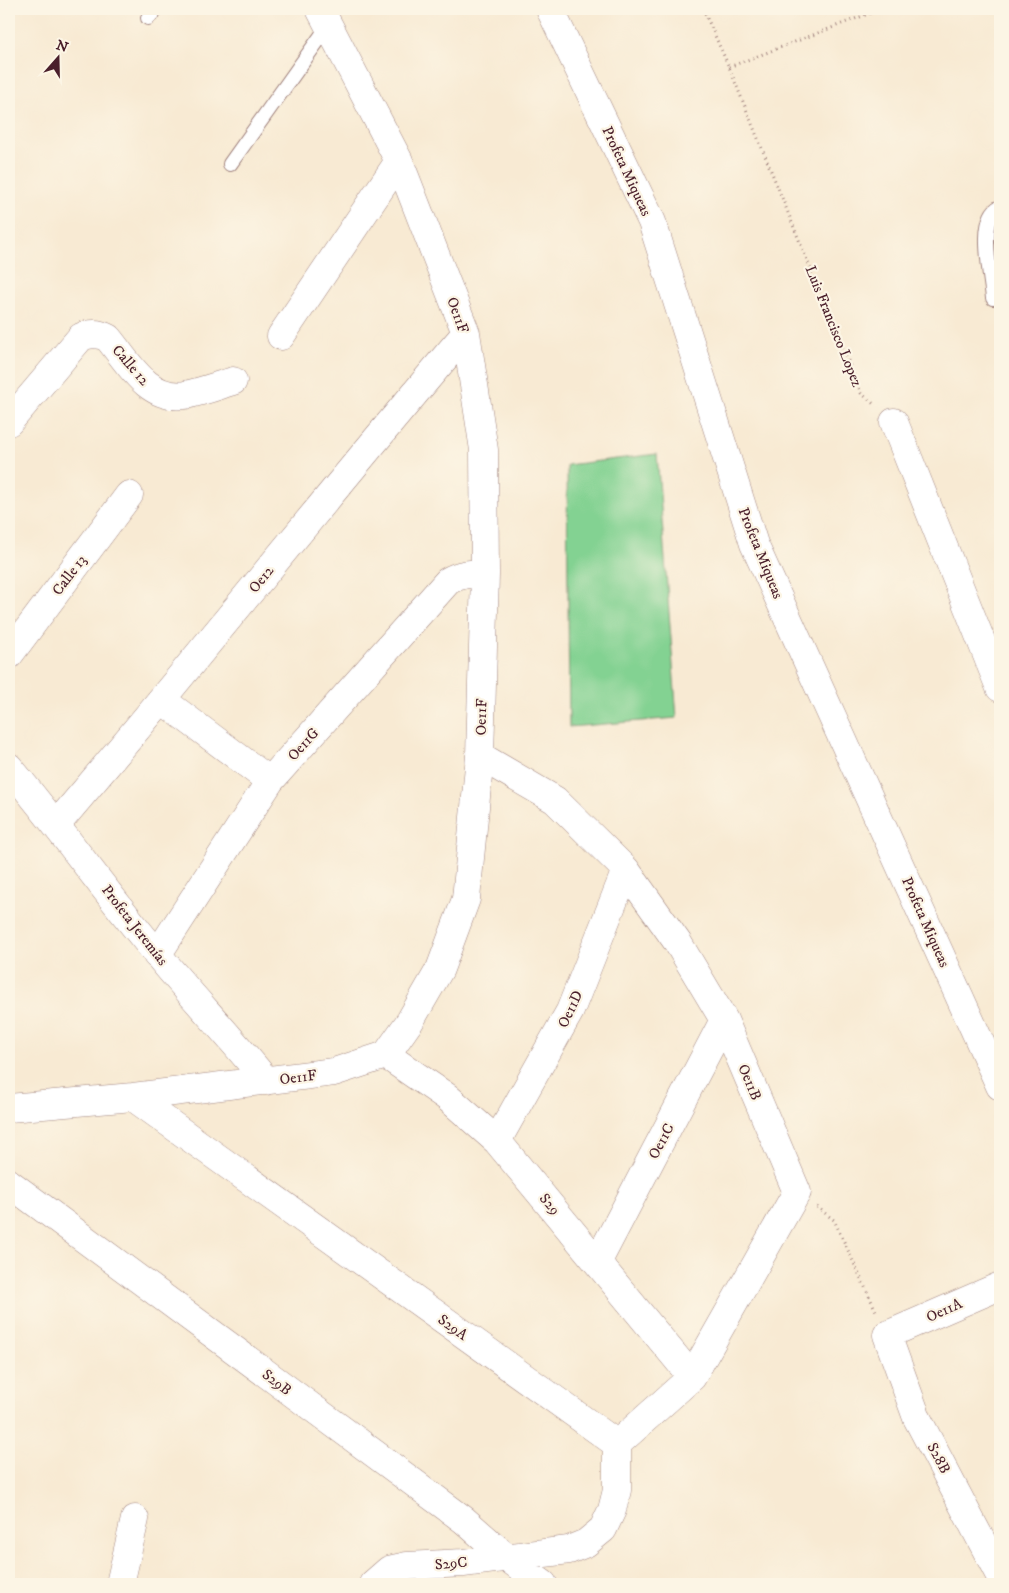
<svg xmlns="http://www.w3.org/2000/svg" width="1009" height="1593" font-family="'IM FELL DW Pica',serif">
  <rect width="100%" height="100%" fill="#fcf5e5"/>
  <filter id="ink" filterUnits="userSpaceOnUse"><feTurbulence type="fractalNoise" baseFrequency=".02" numOctaves="2"/><feDisplacementMap in="SourceGraphic" scale="10" xChannelSelector="R" yChannelSelector="G"/><feConvolveMatrix kernelMatrix="1 2 1 2 8 2 1 2 1" color-interpolation-filters="sRGB"/></filter>
  <filter id="wash" filterUnits="userSpaceOnUse"><feTurbulence type="fractalNoise" baseFrequency=".0096" numOctaves="4" result="noise"/><feDisplacementMap in="SourceGraphic" scale="20" xChannelSelector="R" yChannelSelector="G"/><feGaussianBlur stdDeviation="1.12" result="paint"/><feColorMatrix in="noise" values="0 0 0 0 0 0 0 0 0 0 0 0 0 0 0 0 0 1.4 0 .05"/><feComposite in="paint" operator="in"/></filter>
  <g filter="url(#wash)">
    <rect width="100%" height="100%" fill="#f8ead3"/>
    <path fill="#83d292" stroke="#66785e" d="M657,454L677,718L569,727L567,465Z"/>
  </g>
  <g filter="url(#ink)">
    <g fill="none" stroke-linecap="round" stroke-linejoin="round">
      <g stroke="#a1847f" stroke-width="16">
        <path id="lane" d="M148,18L156,9
          M230,164L329,25
          M993,298C991,276 977,217 1000,207"/>
      </g>
      <g stroke="#a1847f" stroke-width="29">
        <path id="street" d="M550,9L652,222L754,544L1000,1086
          M281,336L399,161
          M9,422L81,337C90,333 99,333 108,338C128,362 148,401 185,395C201,392 217,386 233,381
          M894,422L1000,688
          M9,655L129,495
          M162,700L270,781
          M480,756L555,800L626,870L678,943L724,1020L797,1192L692,1377L617,1444
          M9,767C60,828 106,893 157,954C192,997 231,1037 266,1081
          M57,824C195,662 327,495 466,333
          M157,955L270,781L448,581C460,574 470,573 485,574
          M386,1055L447,1097L497,1141L692,1377
          M133,1097L617,1444V1490L612,1510L603,1529L586,1543L569,1550L463,1563L407,1566L389,1570L373,1584
          M9,1108L133,1097L334,1072L386,1055L410,1021L440,969L466,899L480,756L485,574L484,450L466,333L399,161L320,9
          M497,1141L570,1011L626,870
          M9,1183L464,1520L505,1556L543,1584
          M598,1261L724,1020
          M1000,1286L887,1335L917,1418L1000,1576
          M120,1584L135,1519"/>
      </g>
      <path stroke="#a1847f" stroke-width="3" stroke-dasharray="1 4" stroke-linecap="butt" d="M703,9L729,67L861,393L875,405
        M729,67L881,9
        M817,1207L834,1220L876,1311"/>
      <use href="#lane" stroke="#fff" stroke-width="14"/>
      <use href="#street" stroke="#fff" stroke-width="28"/>
    </g>
  </g>
  <g text-anchor="middle" stroke-width="4.5" stroke-linejoin="round" paint-order="stroke">
    <g font-size="15" fill="#4a1f2b" stroke="#fcf5e5">
      <text transform="translate(627 171) rotate(65)" y="5">Profeta Miqueas</text>
      <text transform="translate(458 315) rotate(70)" y="5">Oe11F</text>
      <text transform="translate(834 326) rotate(68)" y="5">Luis Francisco Lopez</text>
      <text transform="translate(131 365) rotate(49)" y="5">Calle 12</text>
      <text transform="translate(761 553) rotate(68)" y="5">Profeta Miqueas</text>
      <text transform="translate(69 575) rotate(-53)" y="5">Calle 13</text>
      <text transform="translate(261 579) rotate(-51)" y="5">Oe12</text>
      <text transform="translate(481 717) rotate(-89)" y="5">Oe11F</text>
      <text transform="translate(303 744) rotate(-48)" y="5">Oe11G</text>
      <text transform="translate(926 922) rotate(66)" y="5">Profeta Miqueas</text>
      <text transform="translate(135 925) rotate(52)" y="5">Profeta Jeremías</text>
      <text transform="translate(570 1009) rotate(-65)" y="5">Oe11D</text>
      <text transform="translate(298 1077) rotate(-7)" y="5">Oe11F</text>
      <text transform="translate(750 1082) rotate(67)" y="5">Oe11B</text>
      <text transform="translate(661 1141) rotate(-62)" y="5">Oe11C</text>
      <text transform="translate(550 1204) rotate(50)" y="5">S29</text>
      <text transform="translate(944 1310) rotate(-24)" y="5">Oe11A</text>
      <text transform="translate(453 1327) rotate(36)" y="5">S29A</text>
      <text transform="translate(277 1382) rotate(37)" y="5">S29B</text>
      <text transform="translate(939 1458) rotate(62)" y="5">S28B</text>
      <text transform="translate(451 1563) rotate(-5)" y="5">S29C</text>
    </g>
  </g>
  <rect width="1009" height="1593" fill="none" stroke="#fcf5e5" stroke-width="30"/>
  <g transform="translate(58 58) rotate(20)" stroke="#fcf5e5" stroke-width="4" paint-order="stroke">
  <path d="M0-4L9 19L0 12L-9 19Z" fill="#4a1f2b"/>
  <text y="-8" font-size="14" font-weight="bold" text-anchor="middle" fill="#4a1f2b">N</text>
  </g>
</svg>
